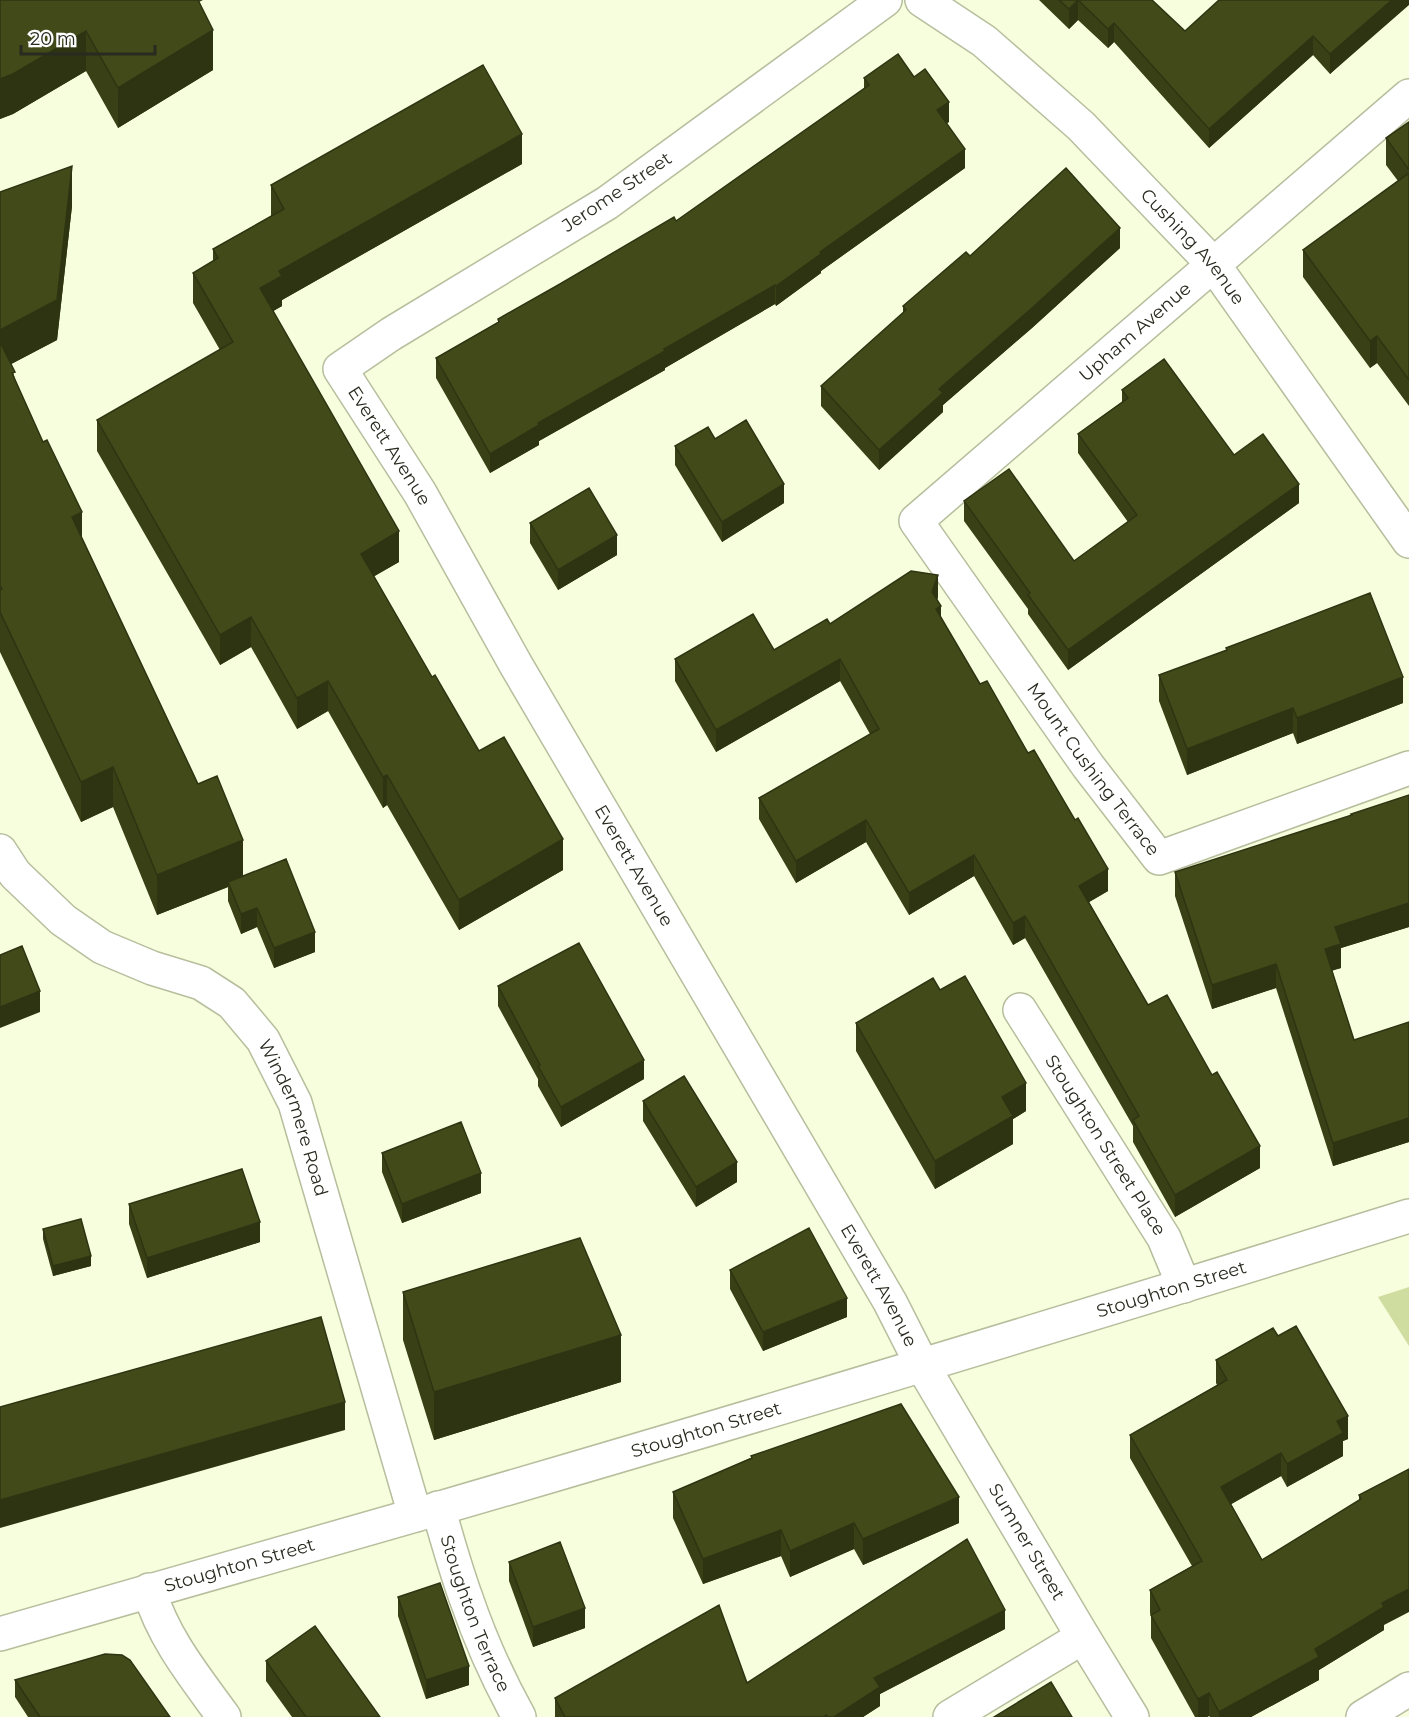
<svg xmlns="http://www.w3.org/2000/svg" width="1409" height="1717" font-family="Montserrat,sans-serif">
  <rect width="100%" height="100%" fill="#f7fedd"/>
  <path fill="#d0dda1" d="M1409,1287V1346L1378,1297Z"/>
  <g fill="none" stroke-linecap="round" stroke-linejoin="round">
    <g stroke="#b7be9e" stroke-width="36">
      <g id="minor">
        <path id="s1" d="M885,0L607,203L391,334L340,369L420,493L516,665L890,1302L922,1365L1083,1637L1132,1717"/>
        <path id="s2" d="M922,0L984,41L1081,126L1213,264L1409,541"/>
        <path id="s3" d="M1409,96L916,521L1088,766L1159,858L1409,768"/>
        <path id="s4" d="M0,851L15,874L63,920L102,947L152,968L201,983L232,1003L263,1040L295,1103L415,1515"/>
        <path id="s5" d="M1020,1010L1164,1238L1184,1286"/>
        <path id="s6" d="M438,1508C447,1538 455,1568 466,1598C480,1639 498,1679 519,1717"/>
        <path d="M149,1590C163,1638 195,1677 224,1717"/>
        <path d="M950,1717L1083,1637"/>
        <path d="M1363,1717L1409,1689"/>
      </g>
    </g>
    <g stroke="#b7be9e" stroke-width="36">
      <g id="major">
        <path id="s7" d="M0,1634C147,1591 294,1550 440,1508C764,1414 1087,1316 1409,1216"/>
      </g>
    </g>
    <use href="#minor" stroke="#fff" stroke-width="33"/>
    <use href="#major" stroke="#fff" stroke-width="33"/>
  </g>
  <path fill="#394016" d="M0,0H203L199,2L213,70L118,128L86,71L13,114L0,119Z
    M1039,0H1152L1185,31L1409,0L1330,74L1313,55L1209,148L1114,42L1108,48L1078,20L1069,29Z
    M914,77L949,122L947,123L965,168L821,271V273L776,306L775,304L665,368V370L539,441V445L490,473L436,378V358L498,322V319L676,221L864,89V78Z
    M1409,122V406L1377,363L1370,368L1303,277V250L1398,181L1386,165V138Z
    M522,164L282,300V306L273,311L399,562L374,576L432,677L479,751L563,870L459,930L387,805L383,808L328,711L297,729L251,647L220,665L97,451V420L220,350L193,303V273L213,261V249L271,216V185Z
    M0,192L72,206L57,340L11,364L15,379L82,538L198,784L243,876L315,952L274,968L257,927L241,934L228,901V887L157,915L113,807L81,822L0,652Z
    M1120,248L1032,328L943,405V412L879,470L821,406V386L903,313V306L970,256Z
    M1122,390L1234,455L1299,503L1068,670L1028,614V609L964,521V501L1074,561L1128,522L1078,453V434L1122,402Z
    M715,439L784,503L722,542L675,465V446Z
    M530,523L617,555L558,590L530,543Z
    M938,597L937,600L941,618L980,684L1028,753L1108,891L1089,902L1148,1005L1260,1168L1175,1217L1133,1142V1126L1025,938L1013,945L974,876L909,915L866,842L796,883L759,819V798L870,734L840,681L716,752L675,681V659L774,650L830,624Z
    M1159,675L1403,703L1297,744L1293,733L1187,775L1159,701Z
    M1409,795V927L1341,948V968L1332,970L1354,1040L1409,1022V1142L1333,1166L1276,988L1212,1009L1175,896V872L1351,816Z
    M498,986L644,1079L561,1127L538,1086V1079L498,1006Z
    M940,990L1026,1111L1013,1119V1144L935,1189L856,1051V1023Z
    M643,1101L737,1182L696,1207L643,1121Z
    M382,1153L481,1193L402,1223L382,1172Z
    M129,1204L260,1242L147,1278L129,1224Z
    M43,1229L91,1266L53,1276L43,1239Z
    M730,1270L847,1317L763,1351L730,1289Z
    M403,1292L621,1382L434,1440L403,1340Z
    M1278,1336L1348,1439L1343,1441V1456L1287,1487L1281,1476L1231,1504L1262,1560L1359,1501V1495L1409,1469L1384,1625V1630L1319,1670V1680L1251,1717H1210L1209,1716L1207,1717H1195L1151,1638V1616L1150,1613V1590L1192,1566L1130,1458V1435L1217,1385L1216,1383V1360Z
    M751,1456L959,1523L863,1565L854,1549L790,1577L781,1556L703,1584L673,1518V1492L751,1458Z
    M509,1562L585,1628L533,1647L509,1581Z
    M398,1597L469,1685L426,1699L398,1616Z
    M1005,1629L880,1694V1706L863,1717H555V1698L747,1683Z
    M266,1661L380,1717H292L266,1681Z
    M15,1680L170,1717H28L15,1697Z"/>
  <path fill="#2e3412" d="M1078,0V20L1069,29V9Z
    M1392,0H1409V5L1330,74V54Z
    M1114,23V42L1108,48V29Z
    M213,30V70L118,128V88Z
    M86,31V71L13,114L0,119V79Z
    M1313,36V55L1209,148V129Z
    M949,102V122L937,129V110Z
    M522,134V164L282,300V306L260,319V288L279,271Z
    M965,149V168L821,271V273L776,306V286L820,252Z
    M72,166V206L57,340L0,370V330Z
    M1120,228V248L1032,328L943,405V412L879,470V450L939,389Z
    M775,285V304L665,368V370L539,441V445L490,473V454L538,423Z
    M1377,336V363L1370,368V341Z
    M784,484V503L722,542V522Z
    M1299,484V503L1068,670V650Z
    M82,512V552L72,517Z
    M399,531V562L361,584V554Z
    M617,535V555L558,590V570Z
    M938,575V597L932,614V592Z
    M941,606V628L936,609Z
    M251,617V647L220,665V635Z
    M840,659V681L716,752V730Z
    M1403,677V703L1297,744V718Z
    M328,681V711L297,729V698Z
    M1293,708V733L1187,775V749Z
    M113,767V807L81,822V782Z
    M387,775V805L383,808V777Z
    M866,820V842L796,883V861Z
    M563,839V870L459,930V900Z
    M243,840V881L228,882V887L157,915V875Z
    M974,855V876L909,915V893Z
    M1108,869V891L1079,908V886Z
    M1409,903V927L1341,948V968L1325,973V949L1335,927Z
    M257,908V927L241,934V914Z
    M1025,916V938L1013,945V923Z
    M315,932V952L274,968V948Z
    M1276,964V988L1212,1009V985Z
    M40,991V1012L0,1028V1007Z
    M644,1060V1079L561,1127V1107Z
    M1026,1083V1111L1013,1119V1144L935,1189V1161L1002,1097Z
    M1409,1118V1142L1333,1166V1143Z
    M1260,1146V1168L1175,1217V1195Z
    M737,1162V1182L696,1207V1187Z
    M481,1173V1193L402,1223V1204Z
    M260,1222V1242L147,1278V1258Z
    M91,1256V1266L53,1276V1266Z
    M847,1298V1317L763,1351V1332Z
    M621,1335V1382L434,1440V1392Z
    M345,1402V1430L0,1528V1500Z
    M1348,1416V1439L1343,1441V1456L1287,1487V1464L1337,1421Z
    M1281,1453V1476L1221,1510V1487Z
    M959,1497V1523L863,1565V1539Z
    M854,1523V1549L790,1577V1551Z
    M781,1530V1556L703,1584V1559Z
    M1409,1589V1612L1384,1625V1630L1319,1670V1680L1251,1717H1219V1712L1315,1649L1382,1603Z
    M585,1608V1628L533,1647V1627Z
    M1005,1610V1629L880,1694V1706L863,1717H834L874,1678Z
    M469,1666V1685L426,1699V1680Z
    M1209,1693V1716L1207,1717H1198V1699Z"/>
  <path fill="#424a1a" stroke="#2e3412" stroke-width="1.5" d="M0,0H198L213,30L118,88L86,31L13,74L0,79Z
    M1059,0H1152L1185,31L1219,0H1392L1330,54L1313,36L1209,129L1114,23L1108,29L1078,0L1069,9Z
    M898,54L914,77L925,69L949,102L937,110L965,149L820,252L821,254L776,286L775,285L664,349L665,351L538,423L539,425L490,454L436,358L499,322L498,319L560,284L674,217L676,221L869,85L864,78Z
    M483,65L522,134L279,271L282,276L260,288L399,531L361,554L432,677L435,675L479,751L504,737L563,839L459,900L387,775L383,777L328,681L297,698L251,617L220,635L97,420L233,342L193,273L218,258L213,249L284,209L271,185Z
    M1409,122V170L1386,138Z
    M72,166L57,300L0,330V192Z
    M1066,168L1120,228L1032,308L939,389L943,393L879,450L821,386L906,310L903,306L966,252L970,256Z
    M1409,173V380L1377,336L1370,341L1303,250Z
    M0,342L15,372L12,373L43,442L47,440L82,512L72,517L198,784L217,776L243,840L157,875L113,767L81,782L0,612V590L2,589L0,586Z
    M1164,359L1234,455L1263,434L1299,484L1068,650L1028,595L1030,593L964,501L1009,469L1074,561L1137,515L1078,434L1128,398L1122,390Z
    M746,420L784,484L722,522L675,446L708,427L715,439Z
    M589,488L617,535L558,570L530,523Z
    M911,571L938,575L932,592L941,606L936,609L980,684L987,681L1028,753L1034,750L1075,820L1078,818L1108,869L1079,886L1148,1005L1167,995L1212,1075L1217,1072L1260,1146L1175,1195L1133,1120L1139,1116L1025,916L1013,923L974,855L909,893L866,820L796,861L759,798L879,729L840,659L716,730L675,659L753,614L774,650L827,619L830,624Z
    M1370,593L1403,677L1297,718L1293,708L1187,749L1159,675L1227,650L1226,648Z
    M1409,795V903L1335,927L1341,944L1325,949L1354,1040L1409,1022V1118L1333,1143L1276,964L1212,985L1175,872L1352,815L1351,814Z
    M286,859L315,932L274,948L257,908L241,914L228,882Z
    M579,943L644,1060L561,1107L538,1066L540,1065L498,986Z
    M22,946L40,991L0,1007V955Z
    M965,976L1026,1083L1002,1097L1013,1116L935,1161L856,1023L933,978L940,990Z
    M684,1076L737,1162L696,1187L643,1101Z
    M461,1122L481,1173L402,1204L382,1153Z
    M242,1169L260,1222L147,1258L129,1204Z
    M81,1219L91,1256L53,1266L43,1229Z
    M809,1228L847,1298L763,1332L730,1270Z
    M580,1238L621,1335L434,1392L403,1292Z
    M321,1317L345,1402L0,1500V1407Z
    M1296,1326L1348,1416L1337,1421L1343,1433L1287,1464L1281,1453L1221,1487L1262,1560L1361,1499L1359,1495L1409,1469V1589L1382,1603L1384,1607L1315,1649L1319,1657L1219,1712L1209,1693L1198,1699L1151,1615L1160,1610L1150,1590L1202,1561L1130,1435L1227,1380L1216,1360L1273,1328L1278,1336Z
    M901,1404L959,1497L863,1539L854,1523L790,1551L781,1530L703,1559L673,1492L752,1458L751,1456Z
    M967,1539L1005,1610L874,1678L880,1687L834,1717H827L826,1715L824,1717H565L555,1698L719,1605L747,1683Z
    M560,1542L585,1608L533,1627L509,1562Z
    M440,1583L469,1666L426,1680L398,1597Z
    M315,1626L380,1717H306L266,1661Z
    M105,1654L122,1655L130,1660L170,1717H40L15,1680Z
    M1051,1682L1072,1717H994Z"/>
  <g text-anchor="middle" stroke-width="6" stroke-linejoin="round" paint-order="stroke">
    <g font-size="18" fill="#282b1f" stroke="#fff">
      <text transform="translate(617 192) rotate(-34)" y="6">Jerome Street</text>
      <text dy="6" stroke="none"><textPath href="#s2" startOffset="368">Cushing Avenue</textPath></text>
      <text transform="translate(1135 332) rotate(-41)" y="6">Upham Avenue</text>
      <text dy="6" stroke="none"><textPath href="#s1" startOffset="750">Everett Avenue</textPath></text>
      <text dy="6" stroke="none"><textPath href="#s3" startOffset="956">Mount Cushing Terrace</textPath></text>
      <text dy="6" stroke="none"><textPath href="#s1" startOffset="1236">Everett Avenue</textPath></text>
      <text dy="6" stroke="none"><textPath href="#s4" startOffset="416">Windermere Road</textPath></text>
      <text dy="6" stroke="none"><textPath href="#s5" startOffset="160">Stoughton Street Place</textPath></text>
      <text dy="6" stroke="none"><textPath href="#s1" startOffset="1722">Everett Avenue</textPath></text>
      <text dy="6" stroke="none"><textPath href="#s7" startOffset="1221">Stoughton Street</textPath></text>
      <text dy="6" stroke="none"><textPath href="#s7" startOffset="735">Stoughton Street</textPath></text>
      <text dy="6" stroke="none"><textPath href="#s1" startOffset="2018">Sumner Street</textPath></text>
      <text dy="6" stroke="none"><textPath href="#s7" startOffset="249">Stoughton Street</textPath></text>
      <text dy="6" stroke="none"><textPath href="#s6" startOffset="112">Stoughton Terrace</textPath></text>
    </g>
  </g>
  <path d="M21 45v9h134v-9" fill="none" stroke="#282b1f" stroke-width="3"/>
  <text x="30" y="45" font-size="18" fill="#282b1f" stroke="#ffffff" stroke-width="4.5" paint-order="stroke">20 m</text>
</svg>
